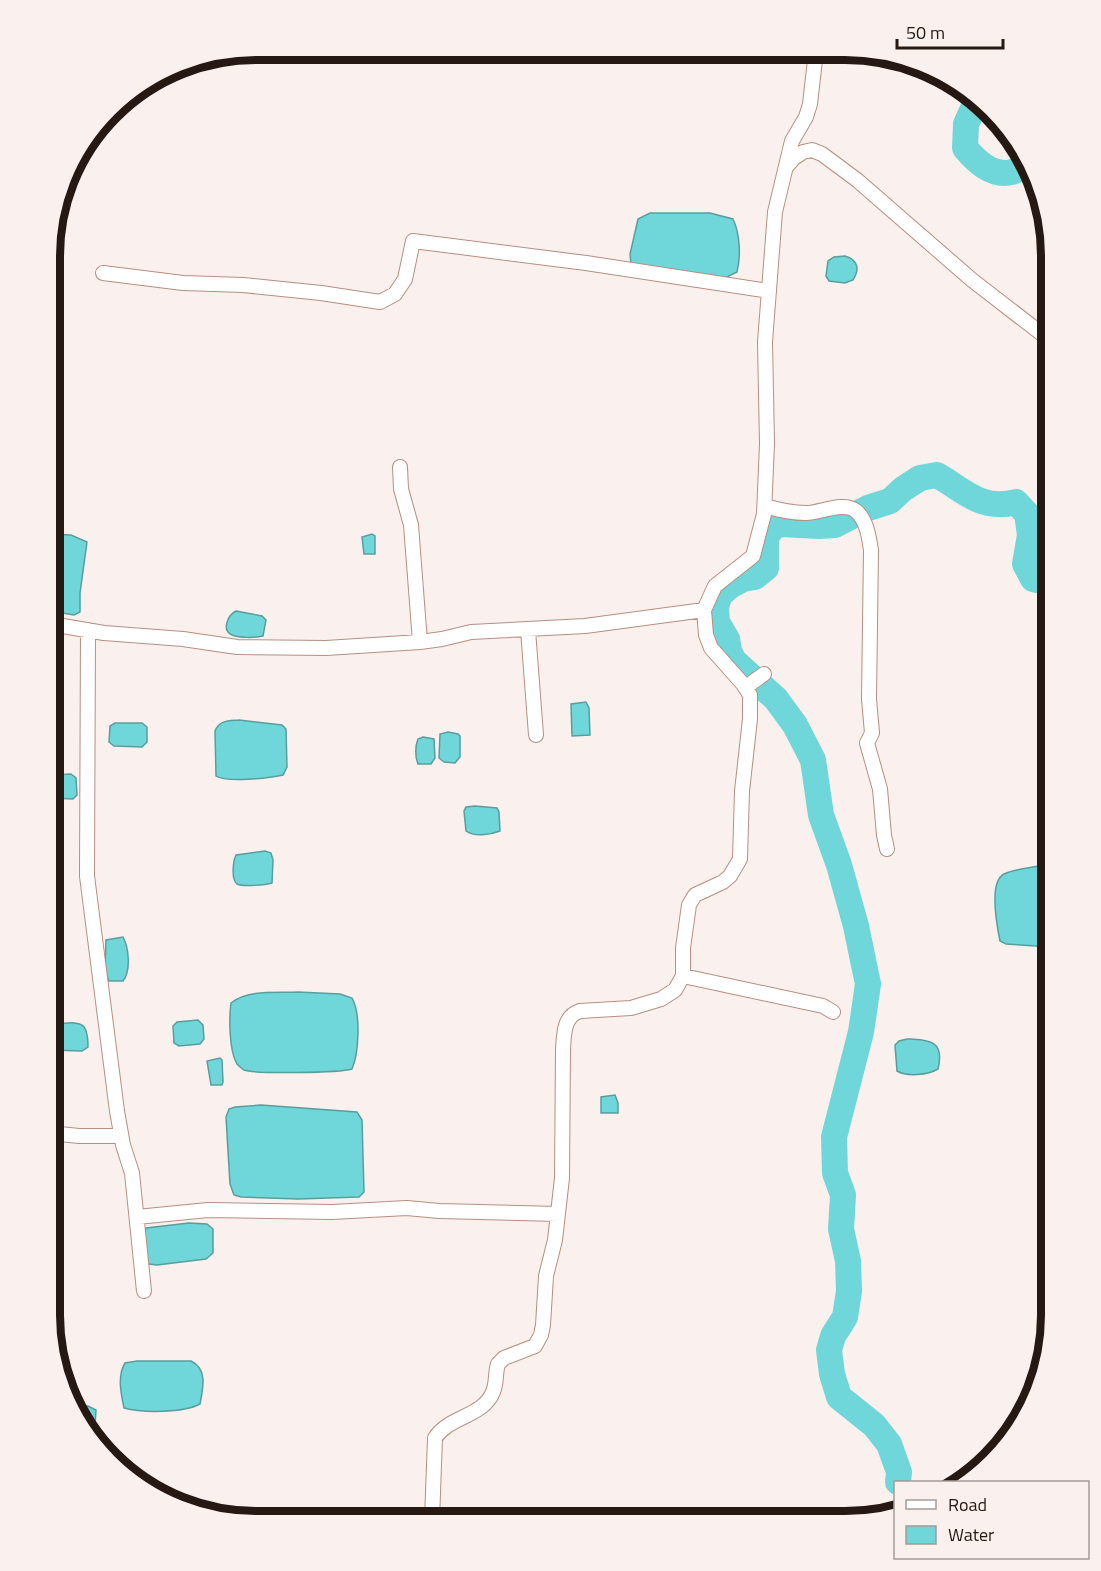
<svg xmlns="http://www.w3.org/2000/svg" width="1101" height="1571" font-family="'Titillium Web',sans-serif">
  <rect width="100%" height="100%" fill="#faf1ee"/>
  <path fill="#6fd7d9" stroke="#599e9e" stroke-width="1.5" d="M650,213H710L733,219C740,234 741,256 737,272L725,278L631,265L630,254L638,219Z
    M845,256C858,260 860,269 853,280L845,283L829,281L826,276L828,261L834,257Z
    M51,534L71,535L87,542L80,593V612L74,615L51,611Z
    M372,534L375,536V554H364L362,537Z
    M236,611L262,616L266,620L263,636C254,638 240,638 232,635C221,630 228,615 236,611Z
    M586,702L589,708L590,735L572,736L571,704Z
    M239,720L282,725L286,729L287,767L283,775C270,778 226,783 216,776L215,731C219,720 229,721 239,720Z
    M115,723H142L147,727V742L142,747L114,746L109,742L110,726Z
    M448,732L458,734L460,736V757L455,763L444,762L439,758L440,734Z
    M423,737L434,739L435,758L431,764H418C415,757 415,746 418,739Z
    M71,774L76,778L77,795L73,799L50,798V775Z
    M475,806L497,808L499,812L500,831C490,835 474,837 466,831L464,811L466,807Z
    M265,851L271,853L273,860L272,883C266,885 243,887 237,884C231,879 233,861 236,855Z
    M1051,864V947L1006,944L1000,941C997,926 988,882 1004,874C1014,869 1040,866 1051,864Z
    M50,869L61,875L63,886L60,904L52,907Z
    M123,937C129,948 131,971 123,981H109L105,971L106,940Z
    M298,992L340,994L352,998C361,1014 359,1052 352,1069C339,1073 255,1074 244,1070C242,1069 238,1065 237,1064C229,1051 229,1018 231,1003C248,989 277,993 298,992Z
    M198,1020L203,1025L204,1039L200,1044L179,1046L174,1043L173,1026L177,1022Z
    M52,1024C78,1023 88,1017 88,1047L82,1051L50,1050V1025Z
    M907,1039C929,1040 945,1040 938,1069C928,1075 907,1077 897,1071L895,1045L899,1041Z
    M220,1058L222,1060L223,1082L222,1085H211L207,1061Z
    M615,1095L618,1103V1113H601V1097Z
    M261,1105L357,1112L362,1120L364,1192L359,1197L298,1199L241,1197L234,1195L230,1184L226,1117L229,1109L235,1107Z
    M189,1223L207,1224L213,1229V1253L206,1259L157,1265L149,1264C143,1255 142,1238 146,1228Z
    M137,1361H191C208,1369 203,1388 200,1404C183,1413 142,1413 124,1408C121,1394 117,1376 125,1363Z
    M71,1406H88L96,1410L95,1426L91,1430Z"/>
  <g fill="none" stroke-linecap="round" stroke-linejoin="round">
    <path stroke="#6fd7d9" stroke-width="26" d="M977,100L966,124L965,148C976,161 992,177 1012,172C1019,170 1022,165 1030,165
      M898,1482L899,1472L889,1444L874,1425L839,1397L832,1374L829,1350L833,1336L845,1317L849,1291L848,1261L841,1229L843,1195L835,1173L834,1137L861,1032L868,984L856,926L839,865L821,815L813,760L795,725L776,699L734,661L729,651L727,639L717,622L716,608L719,596L730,586L743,579L755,577L766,568V537L773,527L781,524L819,526L835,525L868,508L890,501L903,489L920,478L937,475C965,491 981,511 1016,502L1027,514L1030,535L1025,564L1033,579L1051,583"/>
    <g stroke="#b58f83" stroke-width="16">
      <path id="minor" d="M787,166L794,158L803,152L812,150L822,154L857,180L972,280L1051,341
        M103,273L183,283L243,285L321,293L380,302L395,294L405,279L413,241L586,263L769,291
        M400,467L401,489L411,525L420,642
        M765,506C778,510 792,513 806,513C820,513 844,501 856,511C867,520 869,538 871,550L869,699L872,733L867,743L880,789L884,835L887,849
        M51,624L104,633L183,639L237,647L326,648L420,642L442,639L471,632L585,626L704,610
        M88,630L87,876L117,1111L123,1145L132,1173L144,1291
        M528,630L536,735
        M746,687L764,674
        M683,976L823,1006L833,1012
        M50,1133L79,1136H121
        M137,1217L208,1210L332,1212L407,1208L439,1211L558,1214
        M432,1520L435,1438C449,1416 483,1417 493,1392C497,1383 495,1373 498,1364L504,1358L535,1346L541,1335L543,1325L546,1276L555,1240L562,1178L563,1050C564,1036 563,1016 580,1011L631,1008L661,999L675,990L683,976V948L689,905L695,895L723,882L730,876L740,859L742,791L750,719V695L743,684L711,648L706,635L704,610L715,586L753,556L764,514L767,444L765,342L775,212L792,141L806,117L810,104L816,51"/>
    </g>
    <use href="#minor" stroke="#fff" stroke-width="14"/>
  </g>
  <path d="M0 0H1101V1571H0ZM256 60H845A196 196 0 0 1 1041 256V1315A196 196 0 0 1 845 1511H256A196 196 0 0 1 60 1315V256A196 196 0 0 1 256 60Z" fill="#faf1ee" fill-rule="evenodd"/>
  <path fill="none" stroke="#261813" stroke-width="8" d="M256 60H845A196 196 0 0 1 1041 256V1315A196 196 0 0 1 845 1511H256A196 196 0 0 1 60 1315V256A196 196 0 0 1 256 60Z"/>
  <rect x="894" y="1481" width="195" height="78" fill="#faf1ee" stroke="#a59a96" stroke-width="1.5"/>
  <rect x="906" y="1500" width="30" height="9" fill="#ffffff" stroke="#a59a96" stroke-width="1.5"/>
  <text x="948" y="1511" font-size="18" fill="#261813">Road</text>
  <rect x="906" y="1526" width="30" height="18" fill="#6fd7d9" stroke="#a59a96" stroke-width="1.5"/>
  <text x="948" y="1541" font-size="18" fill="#261813">Water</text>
  <path d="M897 39v9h106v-9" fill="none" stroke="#261813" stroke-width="3"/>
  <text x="906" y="39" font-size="18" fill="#261813" stroke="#faf1ee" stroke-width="4.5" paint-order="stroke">50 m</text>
</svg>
